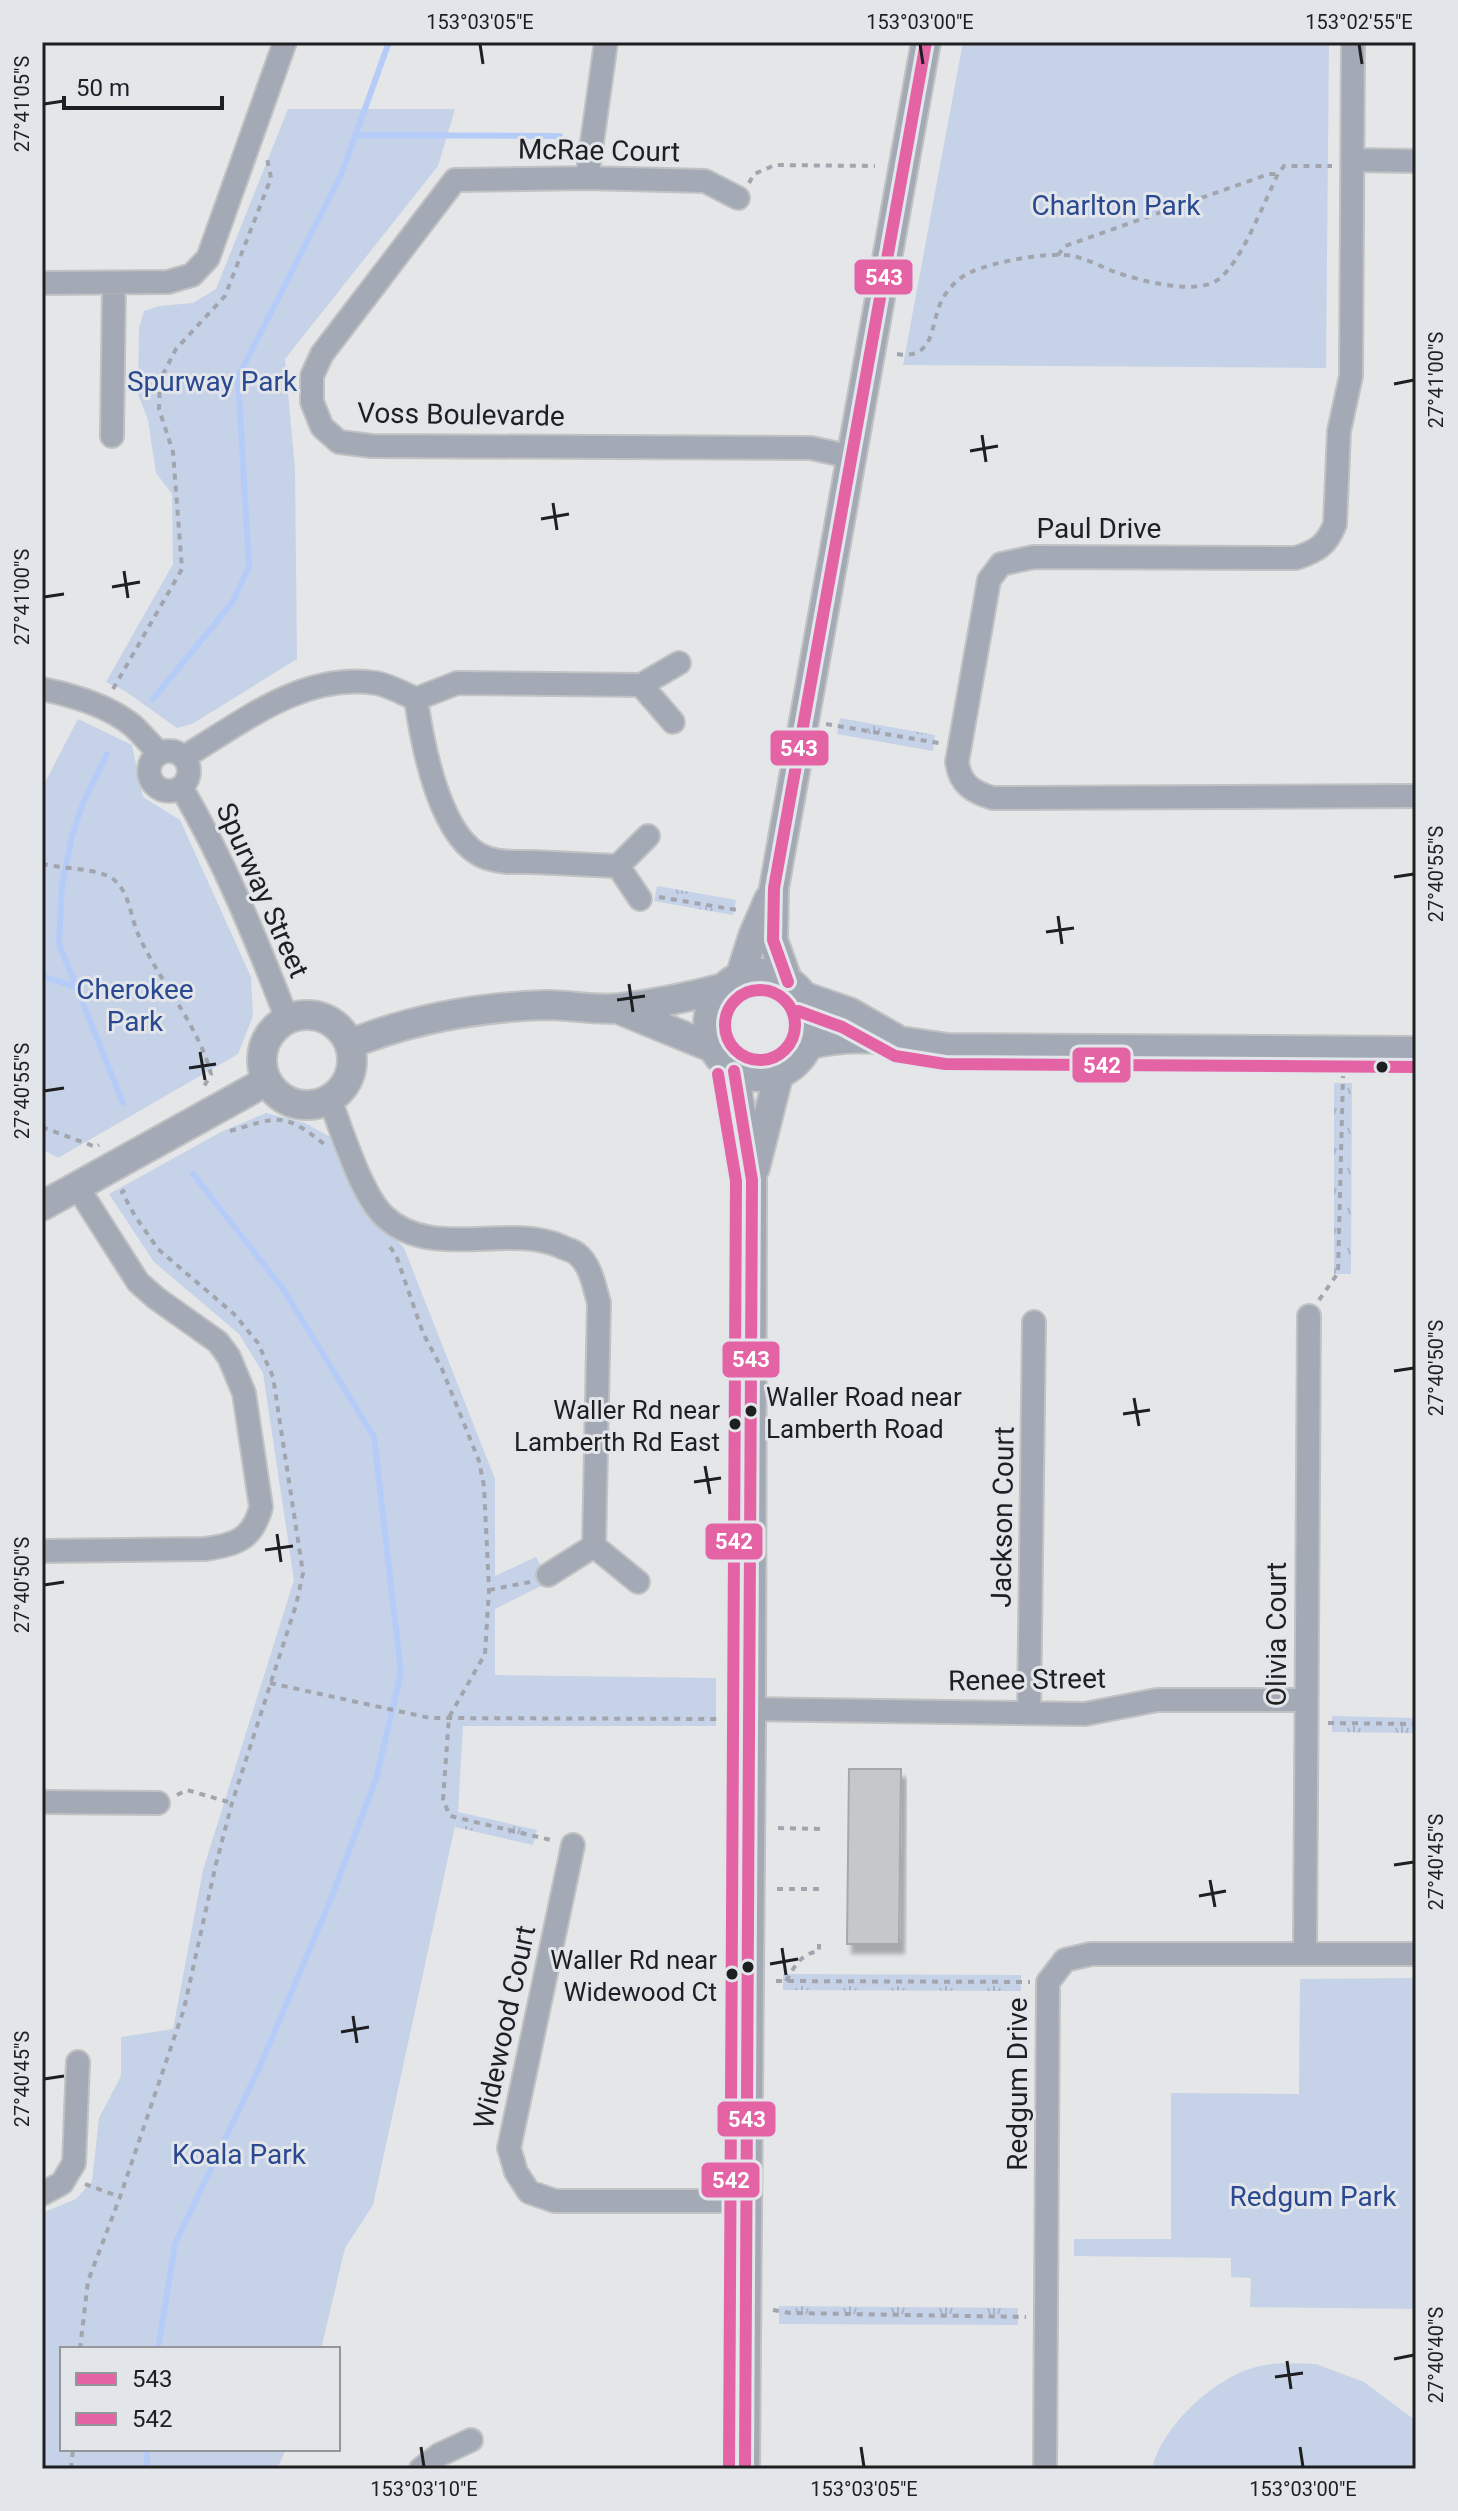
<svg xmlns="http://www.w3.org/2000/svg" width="1458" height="2511" font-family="Roboto,sans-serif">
  <defs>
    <pattern id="grass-tufts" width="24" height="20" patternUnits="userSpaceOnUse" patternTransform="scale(2)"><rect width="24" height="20" fill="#c6d2e8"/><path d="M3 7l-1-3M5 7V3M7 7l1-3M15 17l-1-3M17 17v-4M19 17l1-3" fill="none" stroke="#aab4c7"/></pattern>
    <filter id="shadow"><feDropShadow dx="5" dy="9" stdDeviation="2" flood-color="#0004"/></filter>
  </defs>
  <rect width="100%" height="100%" fill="#e4e6e8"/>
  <path fill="url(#grass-tufts)" d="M840,718L935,735L933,751L837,734Z
    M657,886L736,900L733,915L654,901Z
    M1334,1083H1352L1351,1274H1334Z
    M1332,1716L1416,1718V1733L1332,1732Z
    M458,1812L537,1830L533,1845L455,1827Z
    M783,1974L1021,1975V1991L783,1990Z
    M779,2306L1018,2308V2325L779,2324Z"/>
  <path fill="#c6d2e8" d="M963,42H1329L1326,368L903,365Z
    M288,109H455L438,166L285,359L295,470L297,659L192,724L177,728L125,691L106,682L173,564L172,494L156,473L148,420L138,394L139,328L144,311L159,306L193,303L216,289Z
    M78,719L132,745L143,797L180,820L251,977L253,1016L238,1054L58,1158L42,1149V788Z
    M266,1113L305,1123L334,1139L358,1199L404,1248L495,1479V1576L536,1557L549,1582L495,1609V1675L716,1678V1726H463L458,1812L373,2205L345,2248L321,2349H62V2449H286L277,2469H42V2213L76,2199L92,2181L99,2118L121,2076V2037L173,2029L203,1870L294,1580L263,1373L239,1334L154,1262L109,1194L221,1132Z
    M1416,1978V2309L1250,2307L1251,2278L1231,2277V2258L1074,2256V2239H1171V2093L1299,2094L1300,1979Z
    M1316,2364L1364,2382L1416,2421V2469H1152C1162,2425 1220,2371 1266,2365C1282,2362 1300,2364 1316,2364Z"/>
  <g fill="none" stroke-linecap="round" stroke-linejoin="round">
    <path stroke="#b6ccf8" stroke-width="6" d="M355,135L560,136
      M153,699L232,603L249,567L238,377L341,175L389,42
      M107,754L83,803L72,837L62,885L59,944L123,1103
      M42,976L76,987
      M158,2349L175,2244L260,2066L331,1899L376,1779L401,1673L374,1437L283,1289L193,1174
      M147,2469V2449"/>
  </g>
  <path fill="#c5c7c8" stroke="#a7a8aa" stroke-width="2" filter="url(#shadow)" d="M849,1769H901L899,1944H847Z"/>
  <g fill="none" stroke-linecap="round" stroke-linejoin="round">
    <g stroke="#c1c2c3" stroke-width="26">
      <path id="minor" d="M1353,42L1351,376L1339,431L1335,524C1327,545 1317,551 1296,558L1034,557L1001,564L989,580L957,762C960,784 972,792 993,798L1416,796
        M1353,160L1416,161
        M587,178L606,42
        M738,198L705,181L587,178L455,180L322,354L312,376V402L322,427L339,442L372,446L811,448L852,457
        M42,283L168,282L192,275L208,258L285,42
        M112,436L114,284
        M641,685L673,722
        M42,689C72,695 107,705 132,725C141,733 150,744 159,753
        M416,699C422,742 440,843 487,858C501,863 516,862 530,862C559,863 589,865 618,866
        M149 771a20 20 0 1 1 40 0a20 20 0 1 1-40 0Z
        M184,757C243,722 303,672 376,683C389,685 404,694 416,699L457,683L641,685L679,663
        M181,787C224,860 257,941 287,1019
        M640,899L618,866L648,836
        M330,1100C342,1131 361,1194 384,1216C431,1261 506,1223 560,1246C565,1249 573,1250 577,1254C591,1265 594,1286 599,1303L594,1546
        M42,1551L205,1549C236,1545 253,1539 261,1507L244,1393L229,1357L218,1342L156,1298L138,1282L78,1188
        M548,1575L594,1546L638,1582
        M751,1709L1085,1714L1157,1700H1305
        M1029,1713L1034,1322
        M42,1802L158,1803
        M573,1845L509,2148L516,2172L529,2192L555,2201H746
        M1305,1954L1309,1316
        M42,2194L62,2183L74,2163L78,2062
        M421,2469L439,2455L471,2440
        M1045,2469L1048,1982L1065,1960L1091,1954H1416"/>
    </g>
    <g stroke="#c1c2c3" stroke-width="32">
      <path id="tertiary" d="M708 1025a52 52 0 1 1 104 0a52 52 0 1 1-104 0Z
        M740,977L753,936L769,899
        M788,982L773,940L774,888L926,42
        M803,996L849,1012L893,1037
        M618,1009L713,1048
        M262 1060a45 45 0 1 1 90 0a45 45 0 1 1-90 0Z
        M350,1044C414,1018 478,1007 547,1005C571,1005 597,1011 621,1008C655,1004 689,997 723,988
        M808,1045C854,1032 901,1041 947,1048L1416,1051
        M734,1071L752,1180L751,1729L745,2469
        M755,1168L779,1073
        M42,1206L267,1081"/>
    </g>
    <path stroke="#a2a5ad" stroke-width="4" stroke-dasharray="6 6" stroke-linecap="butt" d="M749,183L754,174L775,165L875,166
      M1058,255L1065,246L1269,174H1278
      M897,354C935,360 930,326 941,302C947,289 958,278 971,272C993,262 1049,251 1073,256C1088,259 1103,268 1118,273C1142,281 1197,296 1219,279C1242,261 1264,202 1278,174L1284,166H1332
      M113,689L182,569L173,452L159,409L160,380L176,349L225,296L271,178L267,158
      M826,724L939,743
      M42,864C60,868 101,869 113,879C130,892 130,916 138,934C159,981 198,1024 211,1074L202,1090
      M659,897L737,910
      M42,1127L96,1147L99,1145
      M230,1131C278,1117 283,1111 324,1144
      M390,1247L396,1255L423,1333L442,1369L479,1461L484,1486L489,1590L485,1654L449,1717L443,1800L450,1816L555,1841
      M1319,1300L1338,1273L1343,1076
      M489,1590L530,1582
      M270,1683L430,1718L722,1719
      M1328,1723L1416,1724
      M177,1795L187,1790L232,1803
      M778,1828L821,1829
      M777,1889H820
      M776,1981L1030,1982
      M786,1981C795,1966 800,1954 819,1951V1944
      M85,2184L120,2197
      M773,2310L790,2313L1026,2317
      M80,2349L88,2281L120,2197L184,2009L216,1864L232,1803L296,1605L303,1573L273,1377L258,1343L234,1314L158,1249L135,1216L122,1192L125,1190
      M71,2469L73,2449"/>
    <use href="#minor" stroke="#a4aab5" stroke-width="22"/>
    <use href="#tertiary" stroke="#a4aab5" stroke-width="28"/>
    <g stroke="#e2e5ea" stroke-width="18">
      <path id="bus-1" d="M788,982L773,940L774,888L926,42
        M734,1071L752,1180L745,2469"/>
    </g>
    <g stroke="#e2e5ea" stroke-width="18">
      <path id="bus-2" d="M725 1025a35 35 0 1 1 70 0a35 35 0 1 1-70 0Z
        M798,1011L842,1027L895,1056L945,1064L1416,1067
        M718,1074L736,1181L729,2469"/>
    </g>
    <use href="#bus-1" stroke="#e463a4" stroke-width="12"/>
    <use href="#bus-2" stroke="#e463a4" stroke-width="12"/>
  </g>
  <path fill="none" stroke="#1e1f21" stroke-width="3" d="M480,44L483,64M920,44L923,64M1359,44L1362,64M44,104L64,101M1394,384L1414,380M982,435L986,462M970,451L998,446M553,503L557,530M541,519L569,514M124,571L128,598M112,587L140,582M44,597L64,594M1394,877L1414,874M1058,916L1062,944M1046,932L1074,928M629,984L633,1012M617,1000L645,996M200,1052L205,1080M189,1068L216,1064M44,1091L64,1088M1394,1371L1414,1368M1134,1398L1139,1426M1123,1414L1150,1410M705,1466L710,1494M694,1482L721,1478M277,1534L281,1562M265,1550L293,1546M44,1585L64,1582M1394,1865L1414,1862M1210,1880L1215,1907M1199,1896L1226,1891M782,1948L786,1975M770,1964L798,1959M353,2016L357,2043M341,2032L369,2027M44,2079L64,2076M1394,2359L1414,2355M1287,2361L1291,2389M1275,2377L1303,2373M421,2447L424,2467M861,2447L864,2467M1300,2447L1303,2467"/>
  <g fill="#1e1f21" stroke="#e2e5ea" stroke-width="3">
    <circle cx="1382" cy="1067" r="7"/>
    <circle cx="751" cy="1411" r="7"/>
    <circle cx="735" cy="1424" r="7"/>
    <circle cx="748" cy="1967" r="7"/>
    <circle cx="732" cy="1974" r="7"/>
  </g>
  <g text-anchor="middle" stroke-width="6" stroke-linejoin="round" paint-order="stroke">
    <g font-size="26" fill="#1e1f21" stroke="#e2e5ea" text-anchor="end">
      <text x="766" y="1406" text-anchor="start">Waller Road near<tspan x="766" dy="32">Lamberth Road</tspan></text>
      <text x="720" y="1419">Waller Rd near<tspan x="720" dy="32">Lamberth Rd East</tspan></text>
      <text x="717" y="1969">Waller Rd near<tspan x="717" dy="32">Widewood Ct</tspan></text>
    </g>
    <g font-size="28" fill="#1e1f21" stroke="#e2e5ea">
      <text transform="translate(599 150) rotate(1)" y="10">McRae Court</text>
      <text transform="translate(461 414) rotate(1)" y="10">Voss Boulevarde</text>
      <text x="1099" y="538">Paul Drive</text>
      <text transform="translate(263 890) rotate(66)" y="10">Spurway Street</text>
      <text transform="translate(1002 1517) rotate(-89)" y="10">Jackson Court</text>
      <text transform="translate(1276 1634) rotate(-90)" y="10">Olivia Court</text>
      <text transform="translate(1027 1679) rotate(-1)" y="10">Renee Street</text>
      <text transform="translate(504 2027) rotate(-78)" y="10">Widewood Court</text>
      <text transform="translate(1017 2084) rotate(-90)" y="10">Redgum Drive</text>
    </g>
    <g font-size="28" fill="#2a4991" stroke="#e2e5ea">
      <text x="1116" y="215">Charlton Park</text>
      <text x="212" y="391">Spurway Park</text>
      <text x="135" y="999">Cherokee<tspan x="135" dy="32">Park</tspan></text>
      <text x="239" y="2164">Koala Park</text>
      <text x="1313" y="2206">Redgum Park</text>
    </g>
  </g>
  <g stroke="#e2e5ea" stroke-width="3">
    <rect x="853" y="258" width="61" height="38" rx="8" fill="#e463a4"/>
    <rect x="769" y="729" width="61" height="38" rx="8" fill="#e463a4"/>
    <rect x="1071" y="1046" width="61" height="38" rx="8" fill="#e463a4"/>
    <rect x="721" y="1340" width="60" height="39" rx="8" fill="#e463a4"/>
    <rect x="704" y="1522" width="60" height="39" rx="8" fill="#e463a4"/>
    <rect x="716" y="2100" width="61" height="38" rx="8" fill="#e463a4"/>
    <rect x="700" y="2161" width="61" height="38" rx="8" fill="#e463a4"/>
  </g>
  <g font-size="22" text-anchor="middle" font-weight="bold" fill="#fff">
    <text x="884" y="285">543</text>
    <text x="799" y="756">543</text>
    <text x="1102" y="1073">542</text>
    <text x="751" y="1367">543</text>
    <text x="734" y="1549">542</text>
    <text x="747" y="2127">543</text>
    <text x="731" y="2188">542</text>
  </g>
  <rect width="1458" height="2511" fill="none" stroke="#e2e5ea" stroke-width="88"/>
  <rect x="60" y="2347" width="280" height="104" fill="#e2e5ea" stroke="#94969a" stroke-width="2"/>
  <rect x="76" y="2373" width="40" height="12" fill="#e463a4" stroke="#94969a" stroke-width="2"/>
  <text x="132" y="2387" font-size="24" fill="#1e1f21">543</text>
  <rect x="76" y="2413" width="40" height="12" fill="#e463a4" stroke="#94969a" stroke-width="2"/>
  <text x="132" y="2427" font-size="24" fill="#1e1f21">542</text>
  <path d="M64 96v12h158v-12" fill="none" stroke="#1e1f21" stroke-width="4"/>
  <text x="76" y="96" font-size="24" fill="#1e1f21" stroke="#e2e5ea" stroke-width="6" paint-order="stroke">50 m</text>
  <rect x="44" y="44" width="1370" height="2423" fill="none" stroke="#1e1f21" stroke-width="3"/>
  <g font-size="20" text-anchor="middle" fill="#1e1f21">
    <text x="480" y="29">153°03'05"E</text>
    <text x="920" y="29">153°03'00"E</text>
    <text x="1359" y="29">153°02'55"E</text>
    <text transform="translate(22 104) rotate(-90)" y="7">27°41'05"S</text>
    <text transform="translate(1436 380) rotate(-90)" y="7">27°41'00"S</text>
    <text transform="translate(22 597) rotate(-90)" y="7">27°41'00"S</text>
    <text transform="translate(1436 874) rotate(-90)" y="7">27°40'55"S</text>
    <text transform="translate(22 1091) rotate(-90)" y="7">27°40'55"S</text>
    <text transform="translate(1436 1368) rotate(-90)" y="7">27°40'50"S</text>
    <text transform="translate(22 1585) rotate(-90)" y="7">27°40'50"S</text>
    <text transform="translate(1436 1862) rotate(-90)" y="7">27°40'45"S</text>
    <text transform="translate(22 2079) rotate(-90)" y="7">27°40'45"S</text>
    <text transform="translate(1436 2355) rotate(-90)" y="7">27°40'40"S</text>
    <text x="424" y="2496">153°03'10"E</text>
    <text x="864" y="2496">153°03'05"E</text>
    <text x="1303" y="2496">153°03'00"E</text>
  </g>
</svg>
